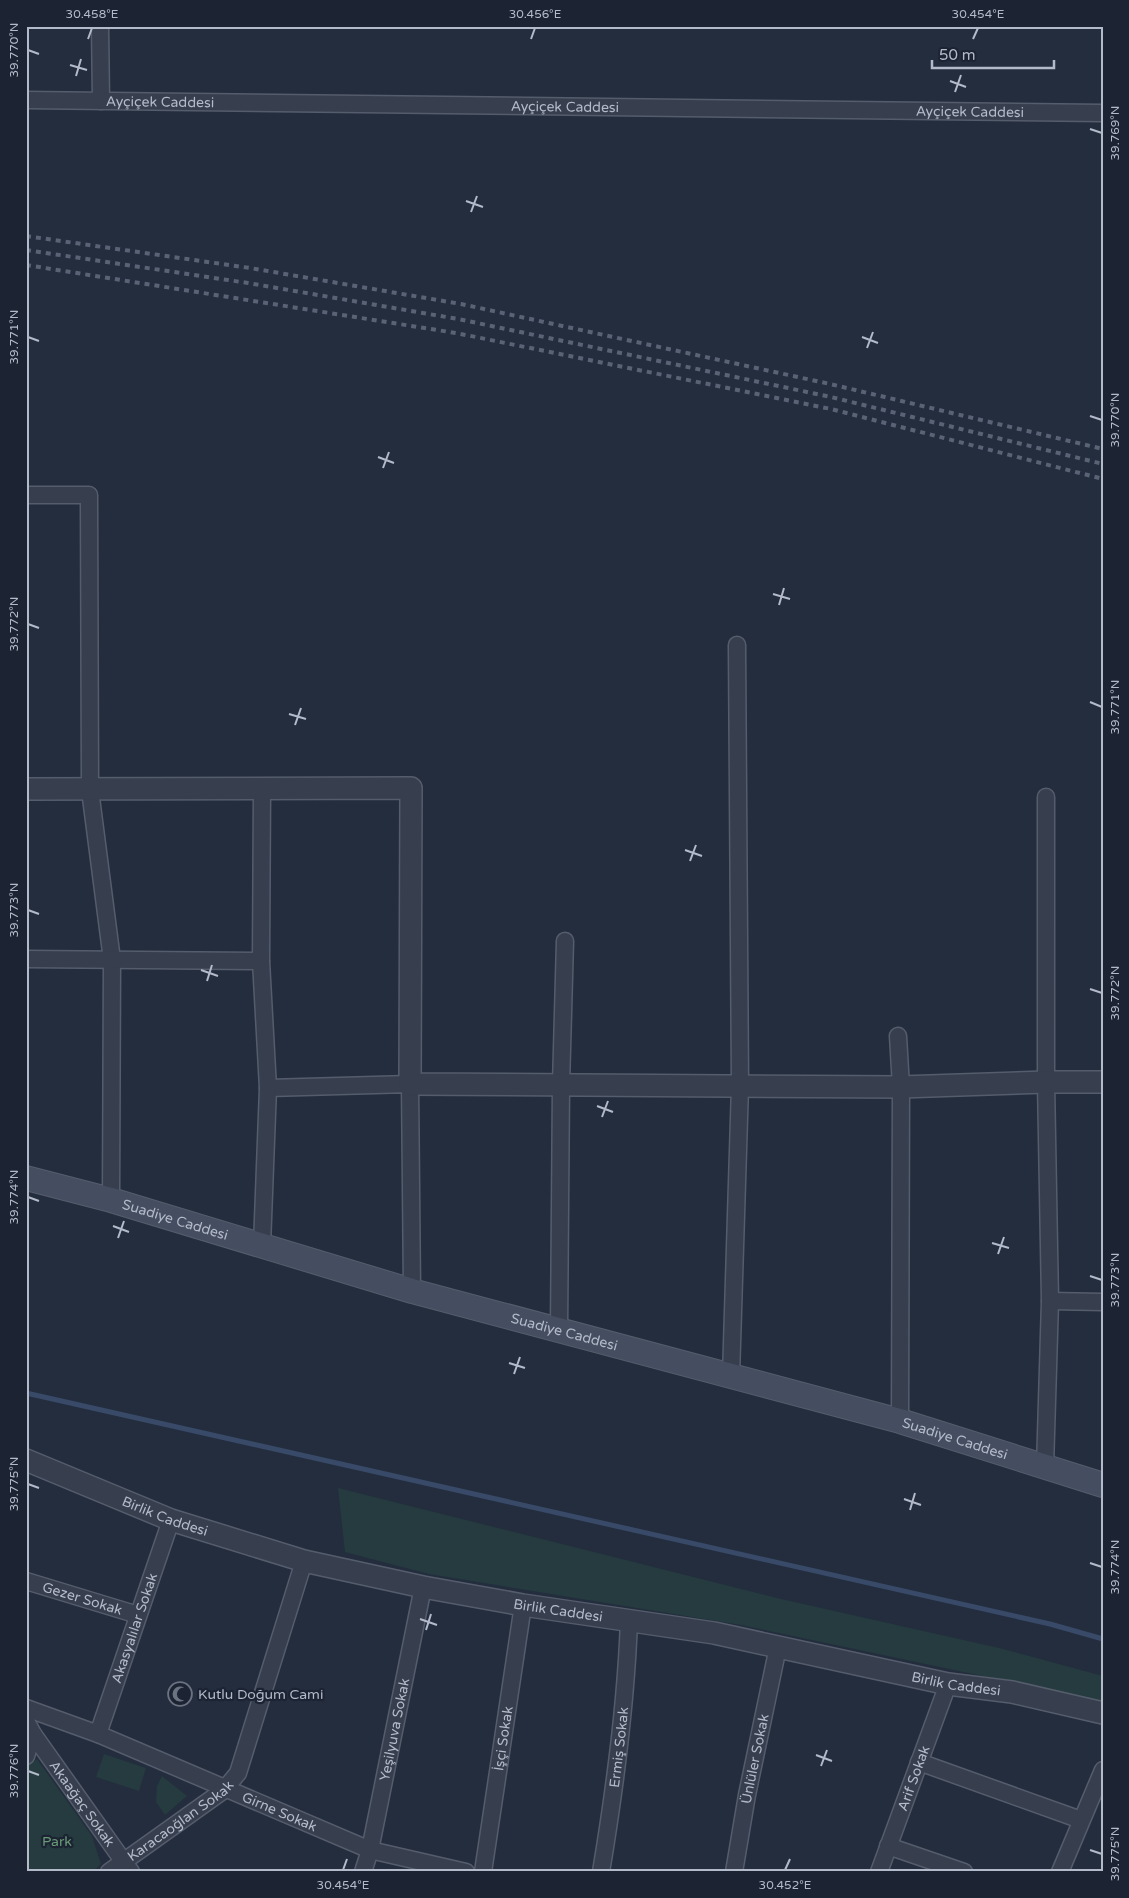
<svg xmlns="http://www.w3.org/2000/svg" width="1129" height="1898" font-family="'Varela Round',sans-serif">
  <rect width="100%" height="100%" fill="#232d3e"/>
  <path fill="#253b3f" d="M338,1488L781,1599L999,1648L1103,1676V1709L992,1678L741,1625L429,1574L345,1552Z
    M104,1754L146,1768L139,1791L96,1777Z
    M37,1759L92,1836L101,1864L93,1872H26V1772L29,1764Z
    M162,1776L187,1796L165,1815L156,1802L157,1786Z"/>
  <g fill="none" stroke-linecap="round" stroke-linejoin="round">
    <path stroke="#384a68" stroke-width="5" d="M26,1393L1050,1624L1103,1639"/>
    <g stroke="#555d6c" stroke-width="19">
      <g id="minor">
        <path d="M100,26L101,101"/>
        <path id="s1" d="M26,100L1103,113"/>
        <path d="M26,495H89L90,790L112,960L111,1200"/>
        <path d="M26,959L261,961"/>
        <path d="M898,1036L901,1087L900,1421"/>
        <path d="M268,1088L410,1084L412,1291"/>
        <path d="M262,1245L268,1088L261,961L262,788"/>
        <path d="M1050,1301L1103,1302"/>
        <path d="M559,1330L561,1085L565,941"/>
        <path d="M731,1376L740,1086L737,645"/>
        <path d="M1045,1467L1050,1301L1046,1082V797"/>
        <path id="s2" d="M26,1581L138,1615"/>
        <path id="s3" d="M26,1708L98,1734L370,1850L466,1872"/>
        <path id="s4" d="M26,1721L33,1734L131,1872"/>
        <path id="s5" d="M98,1734L171,1520"/>
        <path d="M26,1756L33,1734"/>
        <path d="M919,1762L1081,1820"/>
        <path d="M888,1846L964,1872"/>
        <path id="s6" d="M109,1872L224,1790L238,1773L304,1561"/>
        <path id="s7" d="M363,1872L370,1850L423,1587"/>
        <path id="s8" d="M483,1872L523,1605"/>
        <path id="s9" d="M601,1872C615,1788 626,1705 629,1620"/>
        <path id="s10" d="M734,1872L747,1795L778,1647"/>
        <path id="s11" d="M879,1872L948,1684"/>
        <path d="M1060,1872L1103,1770"/>
      </g>
    </g>
    <g stroke="#555d6c" stroke-width="24">
      <g id="tertiary">
        <path d="M26,789L411,788L410,1084L901,1087L1046,1082H1103"/>
        <path id="s12" d="M26,1460L171,1520L304,1561L423,1587L523,1605L714,1633L948,1684L1012,1692L1103,1713"/>
      </g>
    </g>
    <g stroke="#555d6c" stroke-width="26">
      <g id="secondary">
        <path id="s13" d="M26,1178L111,1200L412,1291L900,1421L1103,1485"/>
      </g>
    </g>
    <use href="#minor" stroke="#373f4e" stroke-width="16"/>
    <use href="#tertiary" stroke="#373f4e" stroke-width="21"/>
    <use href="#secondary" stroke="#454e61" stroke-width="24"/>
    <path stroke="#596375" stroke-width="4" stroke-dasharray="5 5" stroke-linecap="butt" d="M26,236L250,268L461,304L830,384L1103,449
      M26,250L248,283L458,319L831,397L1103,464
      M26,265L456,333L831,409L1103,479"/>
  </g>
  <path fill="none" stroke="#b3bac9" stroke-width="2" d="M88,39L92,28M531,39L535,28M973,39L978,28M28,50L39,54M70,65L87,70M76,76L81,59M950,81L966,87M955,92L961,75M1090,129L1102,133M466,201L483,207M471,212L477,196M28,337L39,341M862,337L878,343M867,348L873,332M1090,416L1102,420M378,457L394,463M383,468L389,452M773,594L790,599M779,605L784,588M28,624L39,628M1090,702L1102,707M289,714L306,719M295,725L301,708M685,850L702,856M690,861L696,845M28,910L39,914M201,970L218,976M207,981L212,965M1090,989L1102,993M597,1106L613,1112M602,1117L608,1101M28,1197L39,1201M113,1226L129,1232M118,1238L124,1221M992,1243L1009,1248M998,1254L1004,1237M1090,1276L1102,1280M509,1363L525,1368M514,1374L520,1357M28,1484L39,1488M904,1499L921,1505M910,1510L915,1493M1090,1563L1102,1567M420,1619L437,1625M426,1630L431,1614M816,1755L832,1761M821,1766L827,1750M28,1771L39,1775M1090,1850L1102,1854M343,1870L347,1859M785,1870L790,1859"/>
  <defs>
    <g id="mosque-ring" transform="scale(1.25)"><circle r="9.5" fill="#1c2433" stroke="#6b7280" stroke-width="1.5"/><path d="M3.5-4.9A6 6 0 1 0 3.5 4.9A5 5 0 1 1 3.5-4.9Z" fill="#6b7280"/></g>
  </defs>
  <g fill-rule="evenodd">
    <use href="#mosque-ring" x="180" y="1694"/>
  </g>
  <g text-anchor="middle" stroke-width="4.5" stroke-linejoin="round" paint-order="stroke">
    <g font-size="14" fill="#b3bac9" stroke="#1c2433">
      <text dy="5" stroke="none"><textPath href="#s1" startOffset="134">Ayçiçek Caddesi</textPath></text>
      <text dy="5" stroke="none"><textPath href="#s1" startOffset="539">Ayçiçek Caddesi</textPath></text>
      <text dy="5" stroke="none"><textPath href="#s1" startOffset="944">Ayçiçek Caddesi</textPath></text>
      <text dy="5" stroke="none"><textPath href="#s13" startOffset="155">Suadiye Caddesi</textPath></text>
      <text dy="5" stroke="none"><textPath href="#s13" startOffset="560">Suadiye Caddesi</textPath></text>
      <text dy="5" stroke="none"><textPath href="#s13" startOffset="965">Suadiye Caddesi</textPath></text>
      <text dy="5" stroke="none"><textPath href="#s12" startOffset="150">Birlik Caddesi</textPath></text>
      <text dy="5" stroke="none"><textPath href="#s2" startOffset="59">Gezer Sokak</textPath></text>
      <text dy="5" stroke="none"><textPath href="#s12" startOffset="555">Birlik Caddesi</textPath></text>
      <text dy="5" stroke="none"><textPath href="#s5" startOffset="112">Akasyalılar Sokak</textPath></text>
      <text dy="5" stroke="none"><textPath href="#s12" startOffset="960">Birlik Caddesi</textPath></text>
      <text dy="5" stroke="none"><textPath href="#s7" startOffset="146">Yeşilyuva Sokak</textPath></text>
      <text dy="5" stroke="none"><textPath href="#s8" startOffset="135">İşçi Sokak</textPath></text>
      <text dy="5" stroke="none"><textPath href="#s9" startOffset="126">Ermiş Sokak</textPath></text>
      <text dy="5" stroke="none"><textPath href="#s10" startOffset="115">Ünlüler Sokak</textPath></text>
      <text dy="5" stroke="none"><textPath href="#s11" startOffset="100">Arif Sokak</textPath></text>
      <text dy="5" stroke="none"><textPath href="#s4" startOffset="100">Akaağaç Sokak</textPath></text>
      <text dy="5" stroke="none"><textPath href="#s3" startOffset="274">Girne Sokak</textPath></text>
      <text dy="5" stroke="none"><textPath href="#s6" startOffset="88">Karacaoğlan Sokak</textPath></text>
    </g>
    <g font-size="14" fill="#b3bac9" stroke="#1c2433" text-anchor="start">
      <text x="198" y="1699">Kutlu Doğum Cami</text>
    </g>
    <g font-size="14" fill="#699b77" stroke="#1c2433">
      <text x="57" y="1846">Park</text>
    </g>
  </g>
  <rect width="1129" height="1898" fill="none" stroke="#1c2433" stroke-width="55"/>
  <path d="M932 60v8h122v-8" fill="none" stroke="#b3bac9" stroke-width="2.5"/>
  <text x="939" y="60" font-size="15" fill="#b3bac9" stroke="#1c2433" stroke-width="4" paint-order="stroke">50 m</text>
  <rect x="28" y="28" width="1074" height="1842" fill="none" stroke="#b3bac9" stroke-width="2"/>
  <g font-size="12" text-anchor="middle" fill="#b3bac9">
    <text x="92" y="18">30.458°E</text>
    <text x="535" y="18">30.456°E</text>
    <text x="978" y="18">30.454°E</text>
    <text transform="translate(14 50) rotate(-90)" y="4">39.770°N</text>
    <text transform="translate(1115 133) rotate(-90)" y="4">39.769°N</text>
    <text transform="translate(14 337) rotate(-90)" y="4">39.771°N</text>
    <text transform="translate(1115 420) rotate(-90)" y="4">39.770°N</text>
    <text transform="translate(14 624) rotate(-90)" y="4">39.772°N</text>
    <text transform="translate(1115 707) rotate(-90)" y="4">39.771°N</text>
    <text transform="translate(14 910) rotate(-90)" y="4">39.773°N</text>
    <text transform="translate(1115 993) rotate(-90)" y="4">39.772°N</text>
    <text transform="translate(14 1197) rotate(-90)" y="4">39.774°N</text>
    <text transform="translate(1115 1280) rotate(-90)" y="4">39.773°N</text>
    <text transform="translate(14 1484) rotate(-90)" y="4">39.775°N</text>
    <text transform="translate(1115 1567) rotate(-90)" y="4">39.774°N</text>
    <text transform="translate(14 1771) rotate(-90)" y="4">39.776°N</text>
    <text transform="translate(1115 1854) rotate(-90)" y="4">39.775°N</text>
    <text x="343" y="1889">30.454°E</text>
    <text x="785" y="1889">30.452°E</text>
  </g>
</svg>
